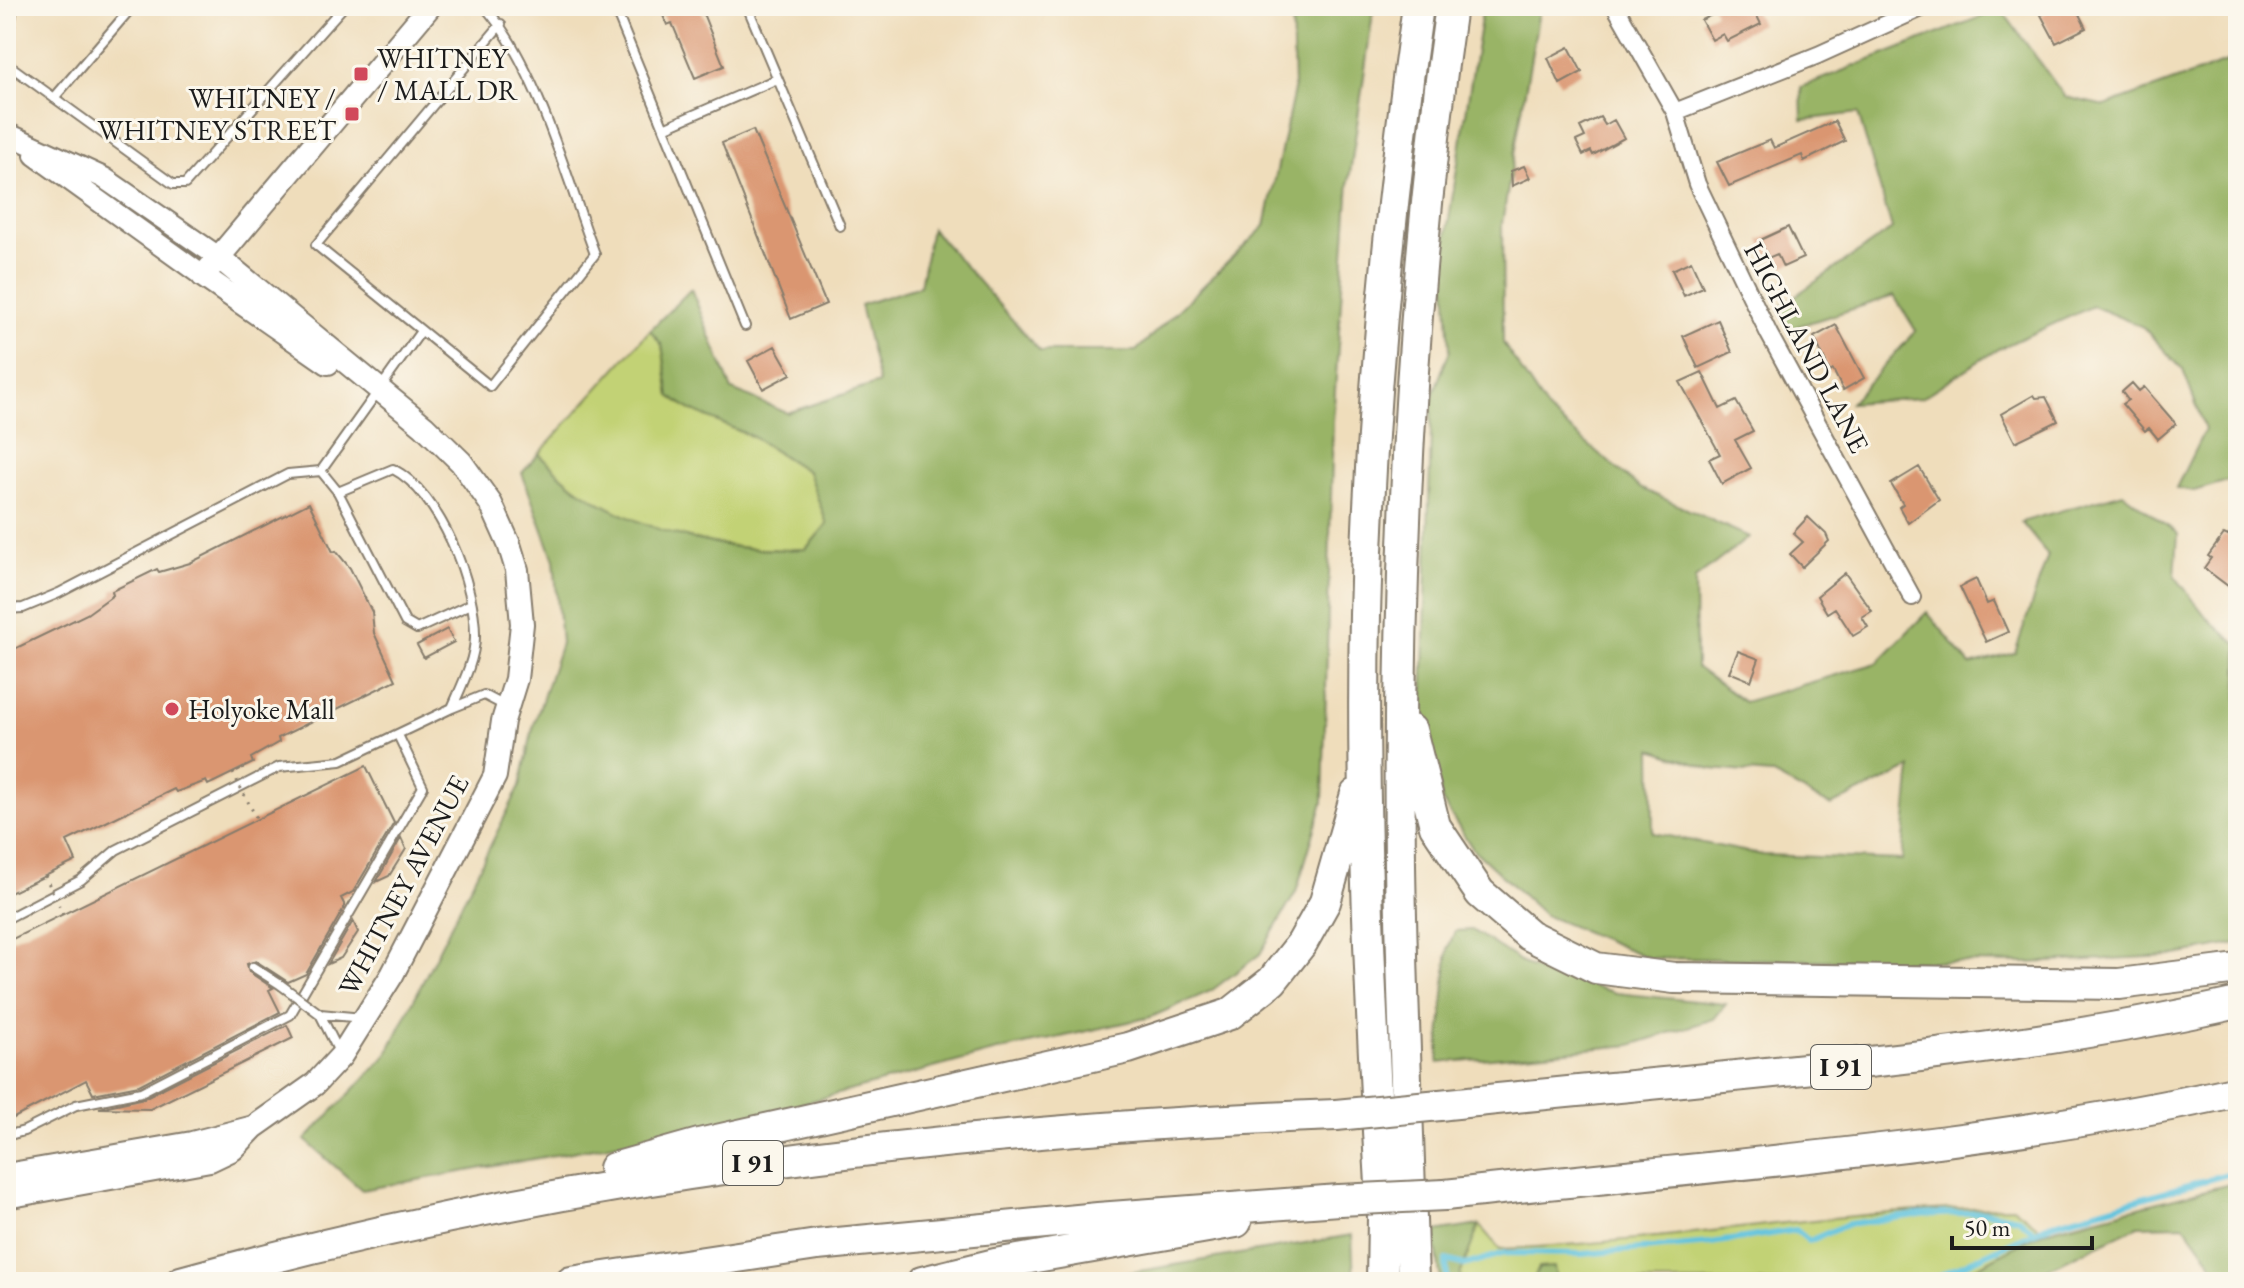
<svg xmlns="http://www.w3.org/2000/svg" width="2244" height="1288" font-family="'EB Garamond',serif">
  <rect width="100%" height="100%" fill="#fbf7ec"/>
  <filter id="ink" filterUnits="userSpaceOnUse"><feTurbulence type="fractalNoise" baseFrequency=".0125" numOctaves="2"/><feDisplacementMap in="SourceGraphic" scale="16" xChannelSelector="R" yChannelSelector="G"/><feConvolveMatrix kernelMatrix="1 2 1 2 8 2 1 2 1" color-interpolation-filters="sRGB"/></filter>
  <filter id="wash" filterUnits="userSpaceOnUse"><feTurbulence type="fractalNoise" baseFrequency=".006" numOctaves="4" result="noise"/><feDisplacementMap in="SourceGraphic" scale="32" xChannelSelector="R" yChannelSelector="G"/><feGaussianBlur stdDeviation="1.8" result="paint"/><feColorMatrix in="noise" values="0 0 0 0 0 0 0 0 0 0 0 0 0 0 0 0 0 1.4 0 .05"/><feComposite in="paint" operator="in"/></filter>
  <g filter="url(#wash)">
    <rect width="100%" height="100%" fill="#efddbb"/>
    <path fill="#c2d274" stroke="#6f7748" stroke-width="2" d="M650,330L662,345L670,396L691,410L753,437L808,472L828,524L806,549C729,554 647,534 581,491C566,482 552,466 539,454Z
      M2013,1207L2044,1231L1949,1282H1557L1553,1267L1539,1269L1532,1282H1462L1460,1275L1479,1225L1500,1249C1672,1242 1842,1209 2013,1207Z"/>
    <path fill="#99b466" stroke="#5a6841" stroke-width="2" fill-rule="evenodd" d="M1292,6H1374L1349,181L1333,421L1323,802L1296,892L1260,954L1211,991L1151,1017L993,1052L726,1124L362,1190L305,1140L386,1056L520,786L533,728L561,643L554,560L522,473L539,454C552,466 566,482 581,491C646,534 729,554 806,549L827,524L808,472L753,437L691,410L670,396L662,345L650,330L691,289L732,390L787,413L879,383L860,305L920,286L931,228L1040,351H1136L1265,226L1294,90Z
      M1483,6H1540L1502,223L1503,343L1548,411L1640,488L1749,537L1695,579L1696,667L1744,702L1877,663L1927,612L1970,665L2015,653L2048,555L2021,522L2123,493L2178,534L2175,576L2208,619L2238,645V943L2171,956L2026,963L1649,958L1544,915L1473,849L1442,801L1423,703L1432,397L1450,350L1444,250ZM1652,749L1711,769L1771,774L1831,806L1911,768L1902,860L1763,855L1653,833Z
      M2001,9L2065,97L2105,106L2238,58V478L2194,491L2176,488L2205,429L2183,370L2143,327L2093,306L1998,349L1921,398L1850,403L1916,331L1894,296L1789,329L1779,307L1892,229L1858,113L1802,120L1801,87Z
      M1472,930L1531,968L1616,993L1726,1004L1714,1019L1631,1045L1438,1063L1448,948L1455,931Z
      M2238,1182V1282H2226L2185,1225L2138,1226L2020,1282H1949L2044,1231Z
      M1479,1225L1460,1275L1462,1282H1441L1434,1232Z
      M1352,1235L1354,1282H1075Z
      M1554,1267L1557,1282H1532L1539,1268Z"/>
    <g fill="none" stroke-linecap="round" stroke-linejoin="round">
      <path stroke="#60c3de" stroke-width="6" d="M1447,1282L1446,1260L1465,1265L1505,1253L1583,1254L1711,1243L1796,1230L1809,1241L1848,1224L1917,1215L1986,1212L2018,1218L2035,1232
        M1926,1282L2051,1224L2238,1171"/>
    </g>
    <g id="blocks">
      <path fill="#da9671" d="M659,6H700L724,66L695,78L672,23L667,25Z
        M1712,6H1752L1761,24L1727,41L1723,34L1712,40L1701,20L1716,13Z
        M2058,6H2075L2086,28L2056,43L2041,15Z
        M1569,47L1582,72L1560,84L1548,58Z
        M1600,117L1605,125L1614,120L1624,138L1593,155L1591,151L1583,155L1576,141L1585,137L1580,127Z
        M1835,121L1845,141L1804,161L1802,155L1729,186L1717,162L1770,140L1774,148Z
        M753,130L826,304L791,319L722,143Z
        M1524,166L1530,178L1512,186L1511,171Z
        M1788,227L1803,258L1783,267L1777,254L1768,258L1760,240Z
        M1691,261L1703,287L1684,296L1672,270Z
        M1718,320L1732,352L1698,368L1683,336Z
        M1836,325L1864,378L1843,390L1833,370L1830,372L1814,337Z
        M775,346L791,374L763,389L748,361Z
        M1702,372L1720,409L1736,401L1753,431L1735,440L1751,468L1722,484L1709,459L1720,454L1680,382Z
        M2132,383L2139,391L2144,387L2176,424L2158,439L2149,428L2145,431L2122,404L2128,400L2122,392Z
        M2034,395L2036,398L2046,397L2058,421L2015,442L2001,414Z
        M1919,467L1939,500L1908,523L1899,507L1903,504L1891,484Z
        M309,503L333,552L336,551L350,568L372,612L374,633L396,680L278,738L279,742L251,758L253,763L208,785L206,781L176,792L174,789L67,841L76,861L6,895V653L87,614L113,595L112,591L157,569L159,572L190,563Z
        M1808,517L1826,534L1829,541L1802,567L1790,554L1803,542L1793,533Z
        M2238,523V572L2228,586L2204,568L2211,558L2208,556L2224,534L2228,536Z
        M1845,573L1872,611L1862,617L1868,627L1853,636L1835,608L1827,613L1817,596Z
        M1976,579L1987,604L1994,601L2008,632L1986,642L1960,587Z
        M447,629L454,642L424,658L417,645Z
        M1738,651L1759,659L1751,681L1729,672Z
        M366,766L394,823L353,892L341,898L345,906L306,974L288,982L256,961L247,964L249,972L273,988L269,990L280,1012L139,1085L93,1094L86,1080L6,1122V942Z
        M401,838L406,849L389,876L376,882Z
        M353,921L358,932L341,958L328,964Z
        M287,1025L293,1038L150,1109L99,1108L144,1098Z"/>
    </g>
  </g>
  <g filter="url(#ink)">
    <use href="#blocks" fill-opacity="0" stroke="#867c6c" stroke-width="2"/>
    <g fill="none" stroke-linecap="round" stroke-linejoin="round">
      <g stroke="#867c6c" stroke-width="12">
        <path id="service" d="M484,6C536,63 567,180 595,254L490,386L316,245L501,24
          M614,6L745,326
          M747,6L840,226
          M6,53L13,6
          M6,63L173,184H185L344,6
          M54,98L133,6
          M666,127L777,79
          M321,471L338,492
          M6,609L23,608L59,593L288,474L321,471L421,331
          M452,708L484,695L507,707
          M6,919L81,880L116,850L279,767L341,761L452,708C461,687 475,660 475,637C476,585 440,493 393,469L338,492L405,622L417,629L471,604
          M253,967L281,985
          M339,1052L320,1014L363,1018
          M6,1136L24,1131L76,1105L141,1092L290,1015L423,787L399,737"/>
      </g>
      <g stroke="#867c6c" stroke-width="20">
        <path id="minor" d="M1615,6L1675,112L1697,184L1769,334L1912,597
          M1675,112L1818,55L1926,6"/>
      </g>
      <g stroke="#867c6c" stroke-width="24">
        <path id="tertiary" d="M6,133L104,178L217,256
          M35,155L203,276"/>
      </g>
      <g stroke="#867c6c" stroke-width="26">
        <path id="secondary" d="M328,363L203,276L430,6
          M6,1175L192,1143L254,1127
          M6,1197L210,1160L233,1149L254,1127L315,1084L341,1056L392,975L495,776L503,721L516,679L522,624L517,570L509,544L491,504L461,462L424,426L217,256"/>
      </g>
      <g stroke="#867c6c" stroke-width="34">
        <path id="motorway" d="M1411,730L1435,826L1480,893L1529,935L1596,968L1674,978L2119,984L2238,969
          M1440,1105C1707,1076 1975,1062 2238,1003
          M614,1168L699,1144L1128,1048L1230,1014L1272,981L1302,943L1325,902L1356,794
          M1445,1195C1710,1165 1977,1149 2238,1091
          M181,1282C558,1177 946,1130 1336,1115
          M571,1282L817,1245L1098,1218L1339,1200
          M922,1282L995,1264L1236,1222
          M1382,1282L1383,1218C1371,1017 1361,815 1365,614C1370,410 1389,208 1418,6
          M1413,1282C1409,1143 1402,1004 1400,865C1397,578 1410,289 1451,6"/>
      </g>
      <use href="#service" stroke="#fff" stroke-width="8"/>
      <use href="#minor" stroke="#fff" stroke-width="16"/>
      <use href="#tertiary" stroke="#fff" stroke-width="20"/>
      <use href="#secondary" stroke="#fff" stroke-width="22"/>
      <use href="#motorway" stroke="#fff" stroke-width="30"/>
      <g stroke="#867c6c" stroke-width="12" stroke-linecap="butt">
        <path id="service-bridge" d="M281,985L320,1014"/>
      </g>
      <g stroke="#867c6c" stroke-width="34" stroke-linecap="butt">
        <path id="motorway-bridge" d="M1336,1115L1440,1105
          M1339,1200L1445,1195"/>
      </g>
      <path stroke="#867c6c" stroke-width="3" stroke-dasharray="2 6" stroke-linecap="butt" d="M233,773L257,819
        M45,876L63,914"/>
      <use href="#service-bridge" stroke="#fff" stroke-width="8"/>
      <use href="#motorway-bridge" stroke="#fff" stroke-width="30"/>
    </g>
  </g>
  <g fill="#d1495b" stroke="#fbf7ec" stroke-width="3">
    <rect x="353" y="66" width="16" height="16" rx="4"/>
    <rect x="344" y="106" width="16" height="16" rx="4"/>
    <circle cx="172" cy="709" r="8"/>
  </g>
  <g text-anchor="middle" stroke-width="6" stroke-linejoin="round" paint-order="stroke">
    <g fill="#fbf7ec" stroke="#5f5e5a" stroke-width="2">
      <rect x="1811" y="1045" width="60" height="44" rx="6"/>
      <rect x="723" y="1141" width="60" height="44" rx="6"/>
    </g>
    <g font-size="26" font-weight="bold" fill="#1c1c1c">
      <text x="1841" y="1076">I 91</text>
      <text x="753" y="1172">I 91</text>
    </g>
    <g font-size="28" fill="#1c1c1c" stroke="#fbf7ec" text-anchor="start">
      <text x="377" y="68">WHITNEY<tspan x="377" dy="32">/ MALL DR</tspan></text>
      <text x="336" y="108" text-anchor="end">WHITNEY /<tspan x="336" dy="32">WHITNEY STREET</tspan></text>
      <text x="188" y="719">Holyoke Mall</text>
    </g>
    <g font-size="28" fill="#1c1c1c" stroke="#fbf7ec">
      <text transform="translate(1807 347) rotate(62)" y="10">HIGHLAND LANE</text>
      <text transform="translate(403 885) rotate(-62)" y="10">WHITNEY AVENUE</text>
    </g>
  </g>
  <rect width="2244" height="1288" fill="none" stroke="#fbf7ec" stroke-width="32"/>
  <path d="M1952 1236v12h140v-12" fill="none" stroke="#1c1c1c" stroke-width="4"/>
  <text x="1964" y="1236" font-size="24" fill="#1c1c1c" stroke="#fbf7ec" stroke-width="6" paint-order="stroke">50 m</text>
</svg>
